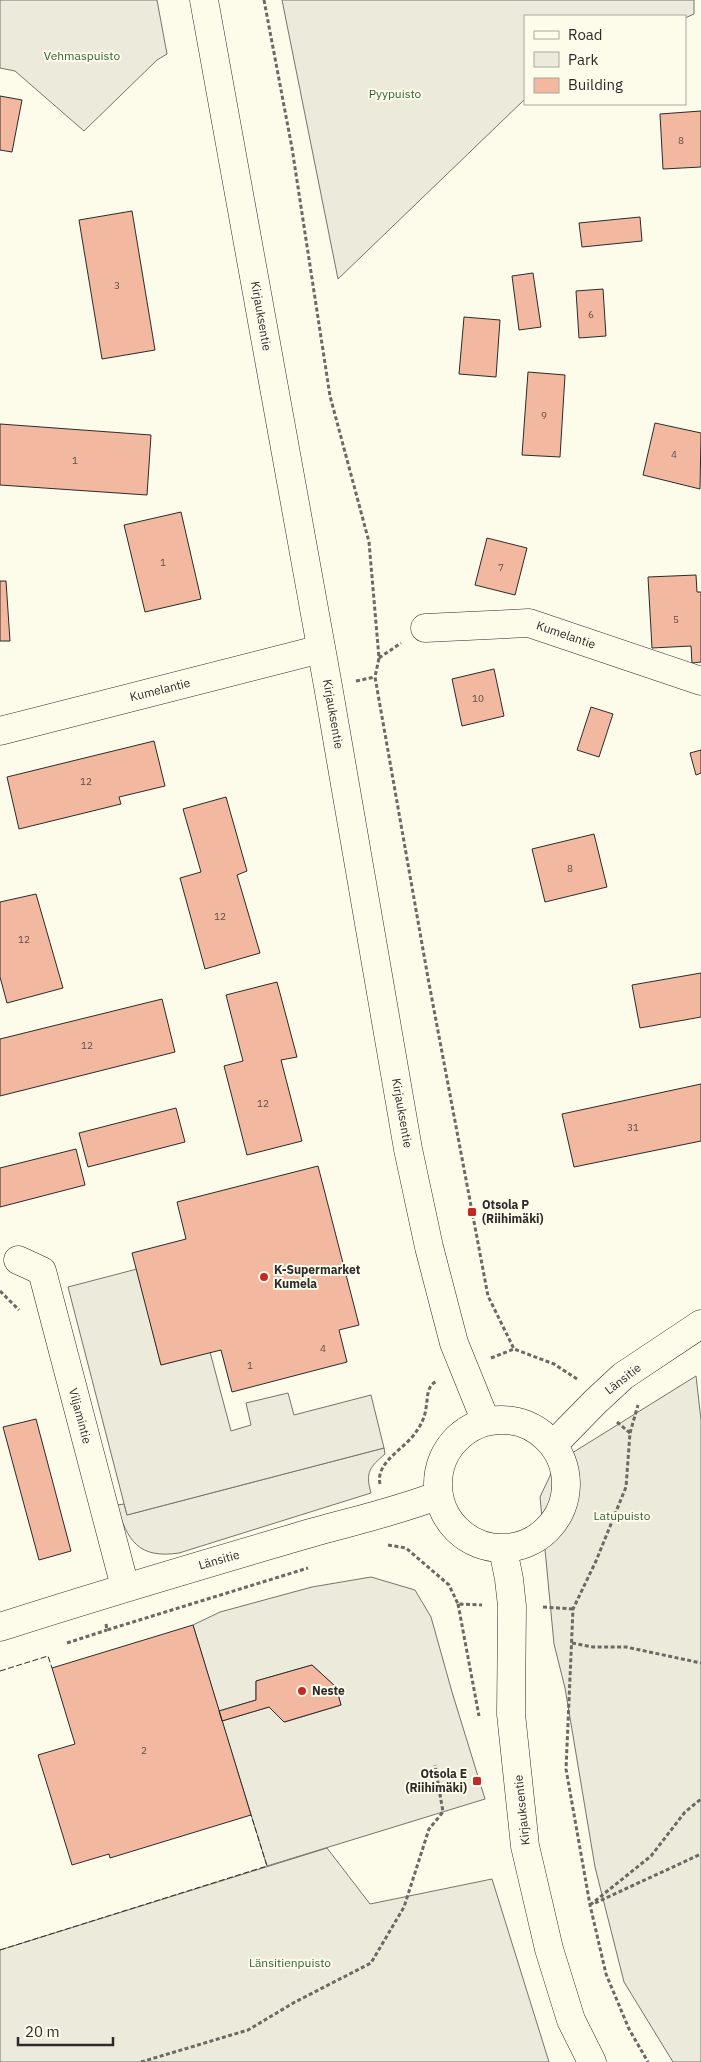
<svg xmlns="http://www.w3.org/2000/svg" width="701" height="2062" font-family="'IBM Plex Sans',sans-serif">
  <rect width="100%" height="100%" fill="#fdfbea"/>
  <path fill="#ecebdb" stroke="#74746e" d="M0,0H157L167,54L157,60L84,131L15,71L0,68Z
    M282,0H694V14L685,18L525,16V99L338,279Z
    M696,1376L701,1420V2062H673L624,1982L595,1867L565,1688L554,1644L540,1497L556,1463Z
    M384,1448L385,1454C370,1467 365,1472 371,1493L179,1553C139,1559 127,1541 117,1505L124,1504L127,1515Z
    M327,1848L370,1904L492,1879L549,2062H0V1950Z"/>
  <path fill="#eceadb" stroke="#74746e" d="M137,1269L161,1365L210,1352L231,1431L251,1425L246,1403L288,1393L294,1415L371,1395L384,1448L127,1515L68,1287Z
    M371,1577L415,1590L431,1617L452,1692L485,1799L267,1866L222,1721L269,1707L285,1722L341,1705L336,1687L312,1665L256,1681V1700L219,1711L193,1625L220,1612L312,1587Z"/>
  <path fill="#f2b8a0" stroke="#2b2b2b" d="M0,96L22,100L12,152L0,150Z
    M701,111V167L663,169L660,114Z
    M132,211L155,350L102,359L79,220Z
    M640,217L642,241L582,247L579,223Z
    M533,273L541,327L519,330L512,276Z
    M603,289L606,336L579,338L576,291Z
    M464,317L500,320L496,377L459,374Z
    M528,372L565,375L560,457L522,455Z
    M655,423L701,433L700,489L643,475Z
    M0,424L151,435L147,495L0,485Z
    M181,512L201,599L145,612L124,525Z
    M487,538L527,548L515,595L475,585Z
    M696,575L697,592H701V662L692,663L691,646L652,648L648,577Z
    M0,581H6L10,641H0Z
    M494,669L504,716L462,726L452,679Z
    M591,707L613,714L599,757L577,750Z
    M154,741L165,786L119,797L121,804L19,829L7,777Z
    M701,750V773L696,775L690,753Z
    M226,797L247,871L237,875L260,953L205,969L180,878L201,872L183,809Z
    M594,834L607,887L545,902L532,849Z
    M36,894L63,988L7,1003L0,977V902Z
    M701,973V1017L640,1028L632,985Z
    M277,982L297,1057L281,1060L302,1141L247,1155L224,1066L243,1061L226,995Z
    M162,999L175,1052L0,1096V1039Z
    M701,1084V1141L574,1167L562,1114Z
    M176,1108L185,1142L88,1167L79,1133Z
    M76,1149L85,1185L0,1207V1168Z
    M318,1166L359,1325L339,1330L347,1362L232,1392L221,1350L161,1365L132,1253L186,1239L177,1202Z
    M36,1419L71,1551L39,1560L3,1427Z
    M193,1625L251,1815L110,1858L109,1854L72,1865L38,1755L75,1744L52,1668Z
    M312,1665L336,1687L341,1705L284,1722L269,1707L222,1721L219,1711L256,1700V1681Z"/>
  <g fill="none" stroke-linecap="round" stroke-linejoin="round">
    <g stroke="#2b2b2b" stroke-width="29">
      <path id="minor" d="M204,0L328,686L408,1149L429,1247L454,1343L486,1422
        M425,628L529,623L701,681
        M0,731L321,649
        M18,1260L42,1271L125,1587
        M438 1484a64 64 0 1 1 128 0a64 64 0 1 1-128 0Z
        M553,1445L595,1402L623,1376L701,1324
        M503,1549L509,1579L512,1606L511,1714L525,1846L549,1949L571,2020L592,2062
        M0,1627C99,1595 198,1566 297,1537C344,1523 393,1513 439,1495"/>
    </g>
    <path stroke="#6a6964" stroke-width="3" stroke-dasharray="4 2.5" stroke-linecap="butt" d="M264,0L292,148L330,396L369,542L379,658L375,677L428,978L488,1296L514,1349L554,1364L577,1379
      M379,658L401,643
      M356,681L375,677
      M0,1291L19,1310
      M491,1358L514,1349
      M617,1422L630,1433L626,1487L596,1561L573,1609L566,1769L590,1905L606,1974L629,2029L648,2062
      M630,1433L638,1405
      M380,1484C375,1462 406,1448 416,1432C421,1425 425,1417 426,1408C428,1398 426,1386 437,1381
      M388,1545L406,1548L449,1585L458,1604L482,1605
      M458,1604L479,1716
      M543,1607L573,1609
      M106,1624L107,1630L308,1568
      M67,1643L107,1630
      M572,1643L593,1647H626L701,1663
      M595,1903L701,1854
      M590,1905L651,1856L685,1812L701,1799
      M141,2062L248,2030L295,2002L371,1963L404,1907L429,1829L443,1812L435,1765"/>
    <use href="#minor" stroke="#fdfbea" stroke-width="28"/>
    <path stroke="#2b2b2b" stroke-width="1" stroke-dasharray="6 2.5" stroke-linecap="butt" d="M0,1671L48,1656L52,1668
      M0,1950L267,1866L251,1815"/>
  </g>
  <g fill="#c62828" stroke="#fdfbea" stroke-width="2">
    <rect x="467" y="1207" width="10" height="10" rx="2.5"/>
    <circle cx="264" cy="1277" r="5"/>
    <circle cx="302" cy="1691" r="5"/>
    <rect x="472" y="1776" width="10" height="10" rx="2.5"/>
  </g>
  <g text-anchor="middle" stroke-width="4" stroke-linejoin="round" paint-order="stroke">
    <g font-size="10" fill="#5d4e48">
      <text x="681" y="144">8</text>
      <text x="117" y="289">3</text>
      <text x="591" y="318">6</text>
      <text x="544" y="419">9</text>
      <text x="674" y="458">4</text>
      <text x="75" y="464">1</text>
      <text x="163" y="566">1</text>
      <text x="501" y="571">7</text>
      <text x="676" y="623">5</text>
      <text x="478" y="702">10</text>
      <text x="86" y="785">12</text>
      <text x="570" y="872">8</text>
      <text x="220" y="920">12</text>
      <text x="24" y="943">12</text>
      <text x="87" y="1049">12</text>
      <text x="263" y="1107">12</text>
      <text x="633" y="1131">31</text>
      <text x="323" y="1352">4</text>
      <text x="250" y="1369">1</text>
      <text x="144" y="1754">2</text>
    </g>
    <g font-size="12" fill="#34623c" stroke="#fdfbea">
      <text x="82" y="60">Vehmaspuisto</text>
      <text x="395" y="98">Pyypuisto</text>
      <text x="622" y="1520">Latupuisto</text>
      <text x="290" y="1967">Länsitienpuisto</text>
    </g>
    <g font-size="12" fill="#2b2b2b" stroke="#fdfbea">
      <text transform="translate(261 316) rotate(80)" y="4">Kirjauksentie</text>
      <text transform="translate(566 635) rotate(19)" y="4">Kumelantie</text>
      <text transform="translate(160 690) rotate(-14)" y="4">Kumelantie</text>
      <text transform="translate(333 714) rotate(80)" y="4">Kirjauksentie</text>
      <text transform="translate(402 1113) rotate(80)" y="4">Kirjauksentie</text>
      <text transform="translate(623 1379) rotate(-38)" y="4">Länsitie</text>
      <text transform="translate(80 1416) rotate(75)" y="4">Viljamintie</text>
      <text transform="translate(219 1560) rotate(-16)" y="4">Länsitie</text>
      <text transform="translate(522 1810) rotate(-96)" y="4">Kirjauksentie</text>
    </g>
    <g font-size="12" font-weight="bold" fill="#2b2b2b" stroke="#fdfbea" text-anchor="start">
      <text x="482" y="1209">Otsola P<tspan x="482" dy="14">(Riihimäki)</tspan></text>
      <text x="274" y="1274">K-Supermarket<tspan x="274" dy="14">Kumela</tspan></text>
      <text x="312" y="1695">Neste</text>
      <text x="467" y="1778" text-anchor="end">Otsola E<tspan x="467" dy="14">(Riihimäki)</tspan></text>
    </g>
  </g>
  <rect x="524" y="15" width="162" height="90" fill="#fdfbea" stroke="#a9a89e"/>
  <rect x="534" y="31" width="25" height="8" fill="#fdfbea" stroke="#a9a89e"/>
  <text x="568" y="40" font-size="15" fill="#2b2b2b">Road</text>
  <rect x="534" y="52" width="25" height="15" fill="#ecebdb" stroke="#a9a89e"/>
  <text x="568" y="65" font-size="15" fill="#2b2b2b">Park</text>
  <rect x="534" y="78" width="25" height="15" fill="#f2b8a0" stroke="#a9a89e"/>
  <text x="568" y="90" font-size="15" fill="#2b2b2b">Building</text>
  <path d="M18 2037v8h95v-8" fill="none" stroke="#2b2b2b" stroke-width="2.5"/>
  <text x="25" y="2037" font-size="15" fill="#2b2b2b" stroke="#fdfbea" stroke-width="4" paint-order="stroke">20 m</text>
</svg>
